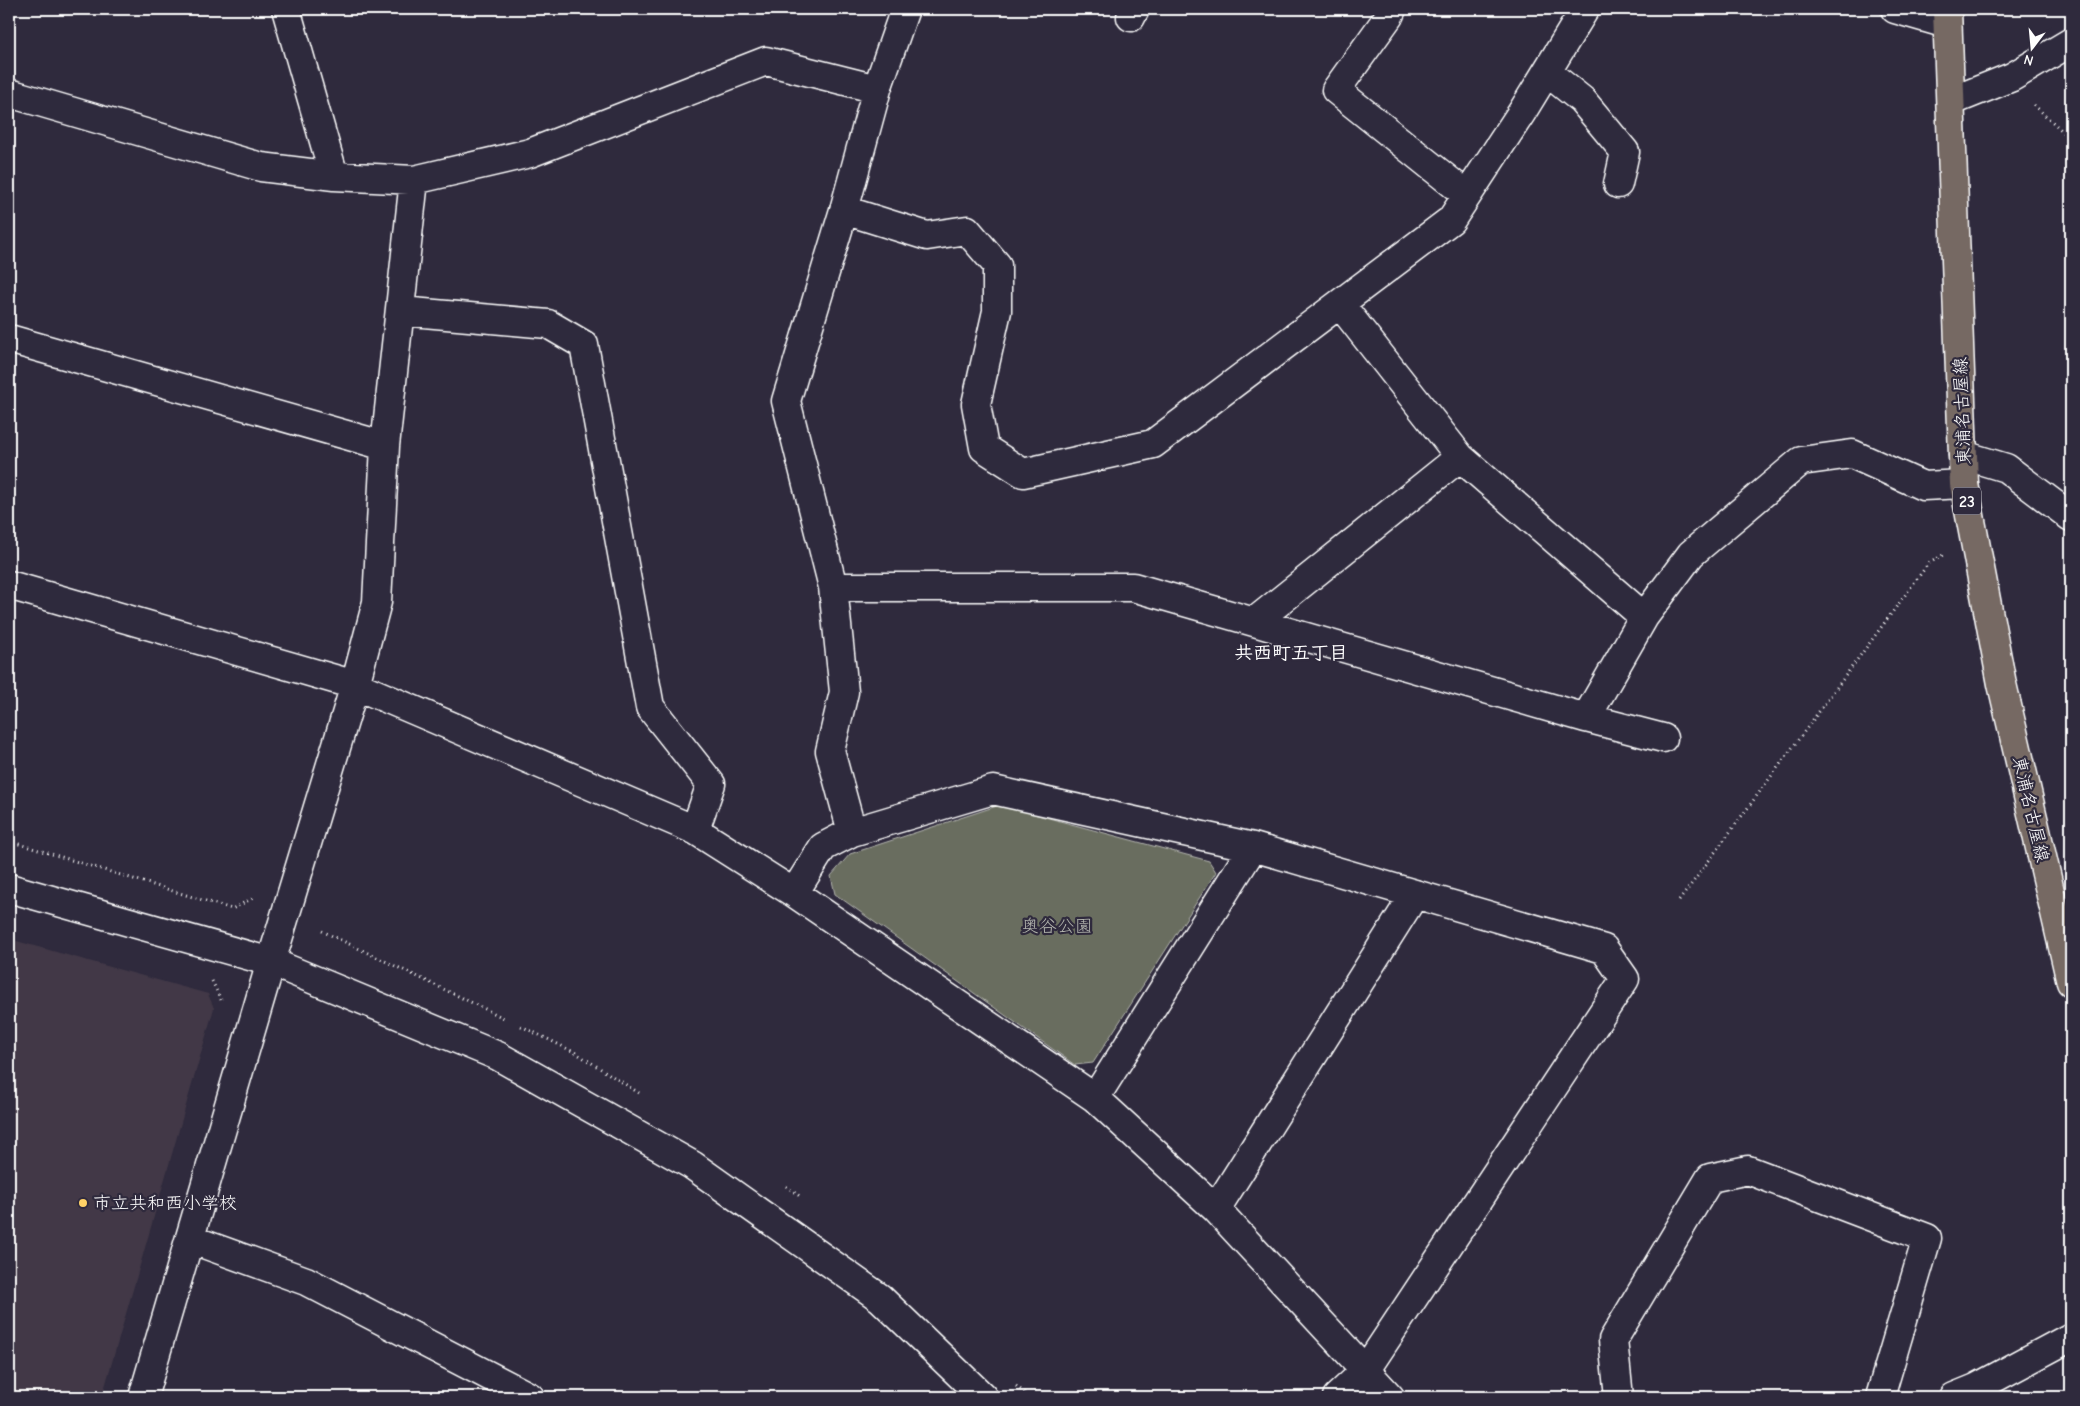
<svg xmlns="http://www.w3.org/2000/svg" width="2080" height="1406" font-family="'Comic Neue','Klee One',sans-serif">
  <rect width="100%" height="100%" fill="#2f2a3d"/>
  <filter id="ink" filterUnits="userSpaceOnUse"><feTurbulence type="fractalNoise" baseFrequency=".02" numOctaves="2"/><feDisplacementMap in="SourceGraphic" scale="10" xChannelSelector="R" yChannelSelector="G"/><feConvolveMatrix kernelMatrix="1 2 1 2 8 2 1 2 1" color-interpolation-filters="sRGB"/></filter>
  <g filter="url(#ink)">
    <path fill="#423947" d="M9,939L208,994L214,1008L102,1397H9Z"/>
    <path fill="#696d5f" stroke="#b4b6af" d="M1000,805L1209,861L1216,872L1093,1063L1075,1065L835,894L831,876L850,854Z"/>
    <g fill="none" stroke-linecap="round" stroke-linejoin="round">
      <g stroke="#fff" stroke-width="31">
        <path id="street" d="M286,9L334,176
          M1392,9L1389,16L1336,90L1467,195
          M1895,9L1947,24
          M1131,17L1135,9
          M1547,72L1582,100L1625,152L1618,184
          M9,93L261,167L334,176L414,180L530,153L766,61L877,89
          M1952,101L2012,77L2071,42
          M844,210L927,236L967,230L997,265V311L976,404L984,448L1023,473L1153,444L1451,220L1522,112L1585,9
          M1340,304L1460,457
          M401,311L548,324L584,345L650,707L711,784L695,830
          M9,339L385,446
          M1963,455L2006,468L2071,517
          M9,585L355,685L695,830L794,893L1095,1098L1216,1209L1390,1397
          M833,587H1133L1586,718L1644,617L1691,554L1801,461L1852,454L1923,486L1964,484
          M1254,622L1460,457L1644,617
          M1586,718L1663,738
          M852,832L830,751L844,692L833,587L786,401L844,210L877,89L905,9
          M794,893L823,847L852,832L993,790L1253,847L1604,949L1625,979L1365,1371L1337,1397
          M1095,1098L1253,847
          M1216,1209L1415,894
          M190,1239L306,1281L530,1397
          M143,1397L271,962L355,685L377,602L385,446L414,180
          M1619,1397L1613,1340L1710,1178L1748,1170L1927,1238L1880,1397
          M1954,1397L1976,1388L2071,1337"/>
      </g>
      <g stroke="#fff" stroke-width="31">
        <path id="secondary" d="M9,888L271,962L498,1056L692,1165L880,1298L983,1397"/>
      </g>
      <g stroke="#fff" stroke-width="31">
        <path id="primary" d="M1947,9L1964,484L2002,684L2071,982"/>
      </g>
      <path stroke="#fff" stroke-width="3" stroke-dasharray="1 4" stroke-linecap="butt" d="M2034,105L2071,139
        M9,841L232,909L255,897
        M1679,901L1928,564L1943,555
        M322,931L506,1019
        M212,981L222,1002
        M521,1026L576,1053L639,1093
        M786,1186L801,1197
        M1016,1386L1030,1397"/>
      <use href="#street" stroke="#2f2a3d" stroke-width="28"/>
      <use href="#secondary" stroke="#2f2a3d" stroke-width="28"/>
      <use href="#primary" stroke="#766964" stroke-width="28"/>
    </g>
  </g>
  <circle fill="#ffd166" stroke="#2f2a3d" stroke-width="2" cx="83" cy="1203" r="5"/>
  <g text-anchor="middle" stroke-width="4.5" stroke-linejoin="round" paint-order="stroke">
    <rect fill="#2f2a3d" stroke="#c1bfc5" stroke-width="1" x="1953" y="487.5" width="28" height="27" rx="4"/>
    <g font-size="16" font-weight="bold" fill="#fff">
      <text x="1967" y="507">23</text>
    </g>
    <g font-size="18" fill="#fff" stroke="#2f2a3d">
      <text transform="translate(1962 411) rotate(-92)" y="6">東浦名古屋線</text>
      <text transform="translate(2031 809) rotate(77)" y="6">東浦名古屋線</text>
    </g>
    <g font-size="18" fill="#b4b6af" stroke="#2f2a3d">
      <text x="1057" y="932">奥谷公園</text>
    </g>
    <g font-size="18" fill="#fff" stroke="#2f2a3d" text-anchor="start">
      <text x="93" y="1209">市立共和西小学校</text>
    </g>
    <g font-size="19" font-weight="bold" fill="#fff" stroke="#2f2a3d">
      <text x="1291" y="659">共西町五丁目</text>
    </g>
  </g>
  <rect width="2080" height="1406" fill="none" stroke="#2f2a3d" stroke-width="30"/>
  <rect x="15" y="15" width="2050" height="1376" fill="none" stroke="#fff" stroke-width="2" filter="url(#ink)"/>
  <g transform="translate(2032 48) rotate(196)" stroke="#2f2a3d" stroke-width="4" paint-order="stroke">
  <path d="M0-4L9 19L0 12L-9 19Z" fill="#ffffff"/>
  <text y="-8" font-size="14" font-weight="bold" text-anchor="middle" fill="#ffffff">N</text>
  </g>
</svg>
